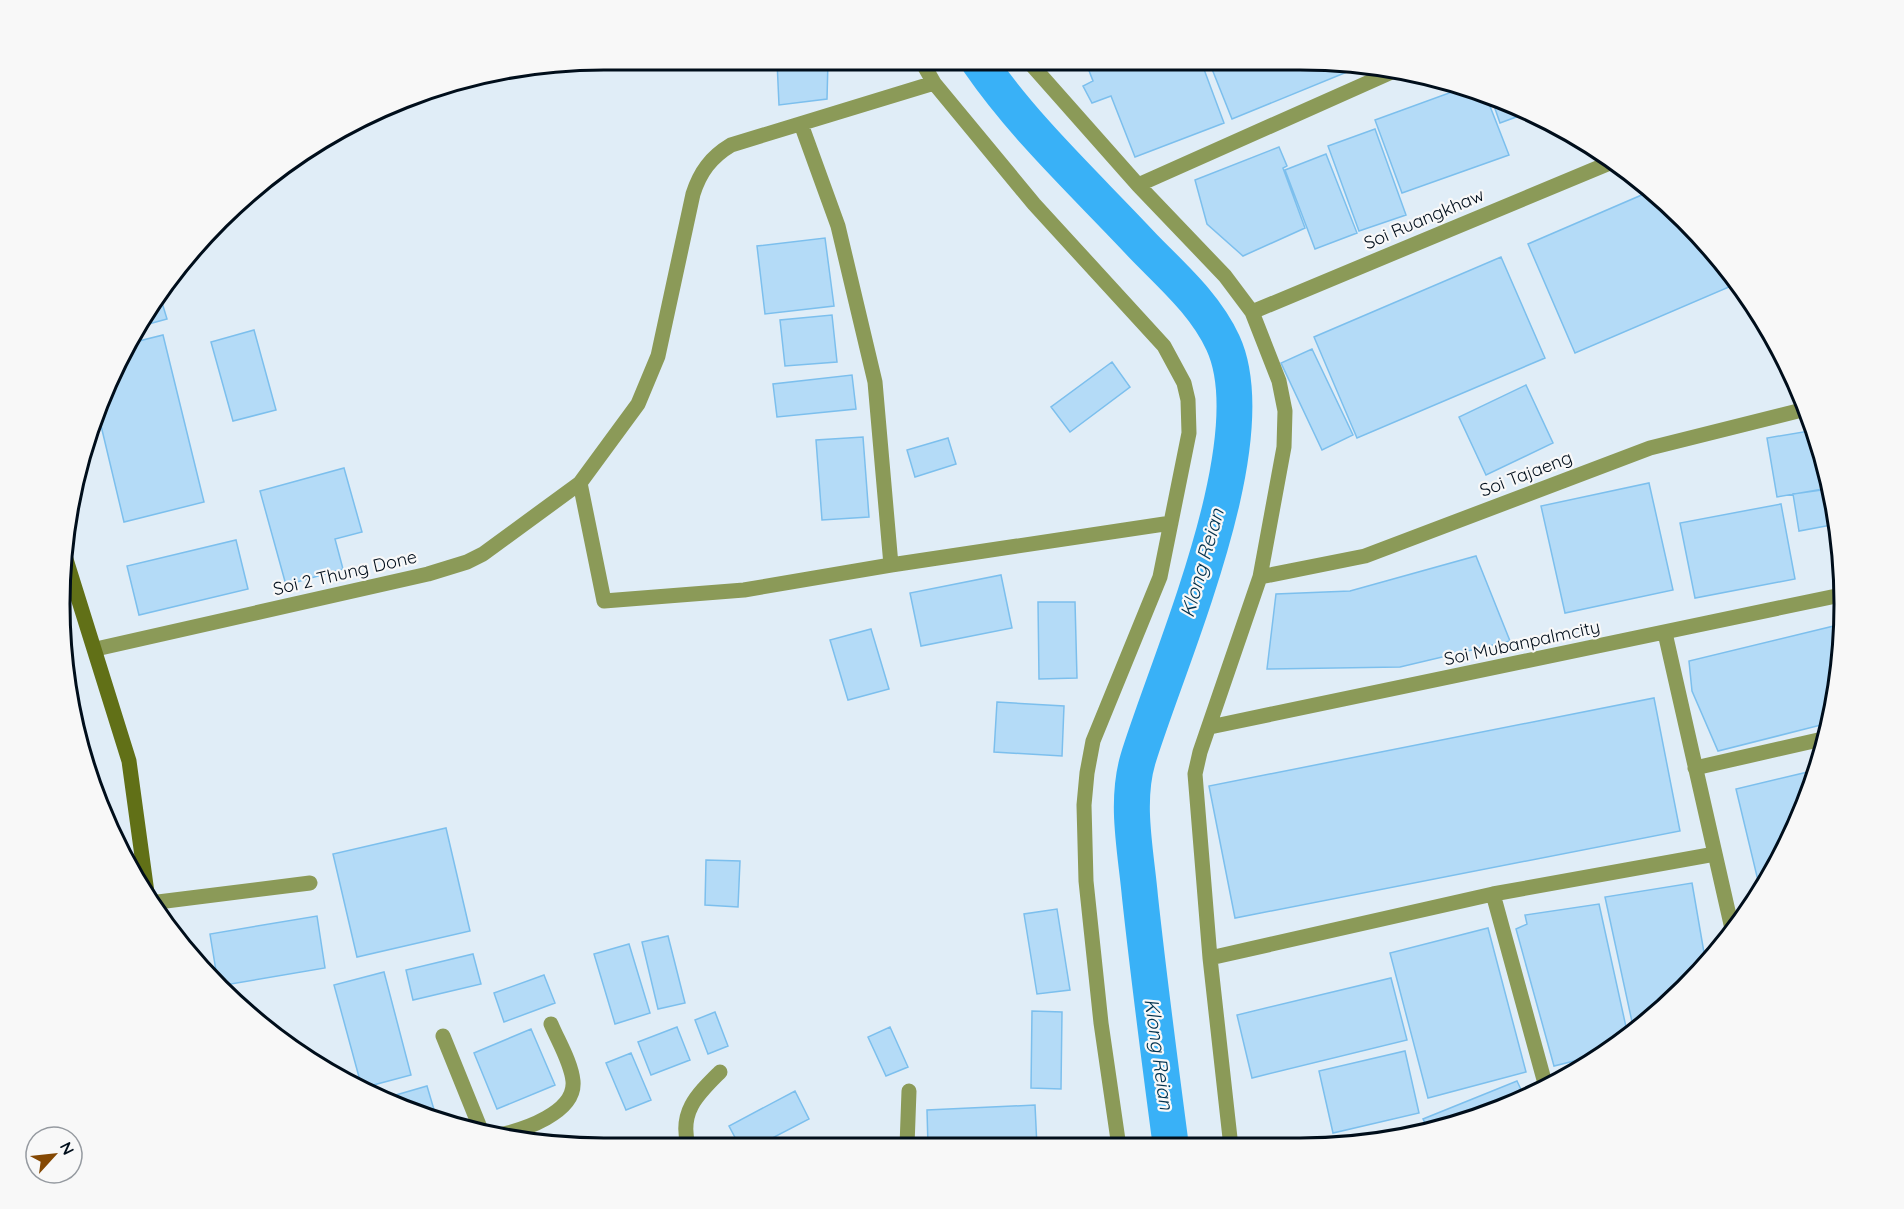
<svg xmlns="http://www.w3.org/2000/svg" width="1904" height="1209" font-family="Quicksand,sans-serif">
  <rect width="100%" height="100%" fill="#e0edf7"/>
  <g fill="none" stroke-linecap="round" stroke-linejoin="round">
    <path stroke="#39b1f7" stroke-width="36" d="M979,62C1026,130 1087,186 1143,246C1172,276 1205,304 1223,343C1268,441 1169,658 1138,759C1125,803 1136,852 1140,897C1149,980 1160,1064 1171,1147"/>
  </g>
  <path fill="#b4dbf7" stroke="#7cbfed" stroke-width="1.5" d="M777,61H828L827,99L779,105Z
    M1086,63L1202,64L1224,123L1135,157L1111,96L1092,103L1083,86L1093,81Z
    M1210,64L1364,65L1232,119Z
    M1460,89L1486,96L1509,155L1402,193L1375,120Z
    M1491,97L1508,101L1527,113L1500,123Z
    M1375,129L1406,215L1359,231L1328,146Z
    M1279,147L1287,166L1283,168L1305,228L1243,256L1207,224L1195,180Z
    M1326,154L1357,233L1315,249L1285,170Z
    M1651,191L1709,246L1736,284L1575,353L1528,244Z
    M825,238L834,306L765,314L757,246Z
    M1501,257L1545,358L1357,438L1314,337Z
    M160,296L167,319L145,325Z
    M832,315L837,362L785,366L780,320Z
    M254,330L276,410L233,421L211,342Z
    M163,335L204,502L124,522L98,413L135,342Z
    M1312,349L1353,435L1322,450L1281,363Z
    M1112,362L1130,387L1070,432L1051,407Z
    M852,375L856,409L777,417L773,384Z
    M1526,385L1553,443L1486,475L1459,417Z
    M1815,430L1829,488L1777,497L1767,438Z
    M863,437L869,517L822,520L816,440Z
    M948,438L956,464L915,477L907,450Z
    M344,468L362,532L335,539L343,569L286,585L260,491Z
    M1649,483L1673,590L1565,613L1541,506Z
    M1829,489L1837,524L1799,531L1793,494Z
    M1781,504L1795,579L1695,598L1680,523Z
    M236,540L248,589L139,615L127,566Z
    M1476,556L1510,641L1400,667L1267,669L1276,594L1350,591Z
    M1001,575L1012,628L921,646L910,593Z
    M1038,602H1075L1077,678L1039,679Z
    M1842,624L1843,640L1829,723L1718,751L1692,691L1689,661Z
    M871,629L889,689L848,700L830,640Z
    M1654,698L1680,831L1235,918L1209,786Z
    M997,702L1064,706L1062,756L994,752Z
    M1812,771L1813,778L1788,846L1760,889L1736,789Z
    M446,828L470,931L357,957L333,854Z
    M706,860L740,861L738,907L705,905Z
    M1692,883L1706,964L1658,1014L1634,1031L1605,897Z
    M1599,904L1628,1036L1602,1054L1554,1066L1516,929L1527,924L1525,915Z
    M1057,909L1070,990L1037,994L1024,914Z
    M317,916L325,968L225,985L217,977L210,934Z
    M1488,928L1526,1072L1428,1098L1390,953Z
    M668,936L685,1003L658,1009L642,942Z
    M629,944L650,1013L615,1024L594,954Z
    M473,954L481,984L413,1000L406,970Z
    M384,972L411,1075L362,1088L334,985Z
    M544,975L555,1003L504,1022L494,993Z
    M1391,978L1407,1040L1252,1078L1237,1015Z
    M1032,1011L1062,1012L1061,1089L1031,1088Z
    M715,1012L728,1046L708,1054L695,1020Z
    M677,1027L690,1060L651,1075L638,1042Z
    M890,1027L908,1067L886,1076L868,1037Z
    M531,1029L555,1085L497,1109L474,1053Z
    M1405,1051L1419,1113L1333,1133L1319,1071Z
    M631,1053L651,1100L626,1110L606,1063Z
    M1517,1081L1524,1096L1441,1130L1429,1132L1423,1119Z
    M427,1086L435,1113L426,1116L396,1108L382,1099Z
    M795,1091L809,1119L759,1145H739L729,1126Z
    M1035,1105L1037,1147L928,1146L927,1110Z"/>
  <g fill="none" stroke-linecap="round" stroke-linejoin="round">
    <path stroke="#8b9a58" stroke-width="15" d="M150,903L310,883"/>
    <path stroke="#8b9a58" stroke-width="15" d="M922,62L934,83L1034,204L1164,346L1184,383L1188,400L1189,433L1160,577L1093,741L1087,773L1084,805L1086,881L1101,1023L1119,1147
      M1030,63L1138,185L1225,276L1252,312L1279,381L1285,411L1284,447L1260,577L1200,752L1195,774L1210,958L1231,1147
      M801,124L838,226L875,382L891,565
      M1138,185L1394,71
      M1252,312L1612,162
      M580,483L604,601L744,590L891,565L1171,523
      M1260,577L1365,556L1650,448L1806,409
      M1665,633L1733,933
      M96,649L428,574L467,562L483,554L580,483L638,404L658,356L693,194C700,172 711,157 731,145L934,83
      M1210,727L1841,595
      M1695,768L1827,738
      M1493,894L1546,1087
      M1210,958L1493,894L1715,854
      M443,1036L481,1130
      M499,1135C523,1130 576,1113 573,1081C571,1062 558,1041 551,1024
      M688,1145C679,1111 698,1094 720,1072
      M907,1146L909,1091"/>
    <path stroke="#617017" stroke-width="15" d="M64,553L129,761L148,900"/>
  </g>
  <g text-anchor="middle" stroke-width="4.5" stroke-linejoin="round" paint-order="stroke">
    <g font-size="18" fill="#000e1b" stroke="#f8f8f8">
      <text transform="translate(1424 219) rotate(-23)" y="6">Soi Ruangkhaw</text>
      <text transform="translate(1526 474) rotate(-21)" y="6">Soi Tajaeng</text>
      <text transform="translate(345 573) rotate(-13)" y="6">Soi 2 Thung Done</text>
      <text transform="translate(1522 643) rotate(-12)" y="6">Soi Mubanpalmcity</text>
    </g>
    <g font-size="20" font-style="italic" fill="#00324e" stroke="#f8f8f8">
      <text transform="translate(1202 563) rotate(-74)" y="7">Klong Reian</text>
      <text transform="translate(1159 1054) rotate(82)" y="7">Klong Reian</text>
    </g>
  </g>
  <path d="M0 0H1904V1209H0ZM604 70H1300A534 534 0 0 1 1834 604V604A534 534 0 0 1 1300 1138H604A534 534 0 0 1 70 604V604A534 534 0 0 1 604 70Z" fill="#f8f8f8" fill-rule="evenodd"/>
  <path fill="none" stroke="#000e1b" stroke-width="3" d="M604 70H1300A534 534 0 0 1 1834 604V604A534 534 0 0 1 1300 1138H604A534 534 0 0 1 70 604V604A534 534 0 0 1 604 70Z"/>
  <g transform="translate(54 1155) rotate(63)"><circle r="28" fill="#f8f8f8" stroke="#959aa0" stroke-width="1.5"/>
  <path d="M0-4.5L10 22L0 15L-10 22Z" fill="#844803"/>
  <text y="-9" font-size="16" font-weight="bold" text-anchor="middle" fill="#000e1b">N</text>
  </g>
</svg>
